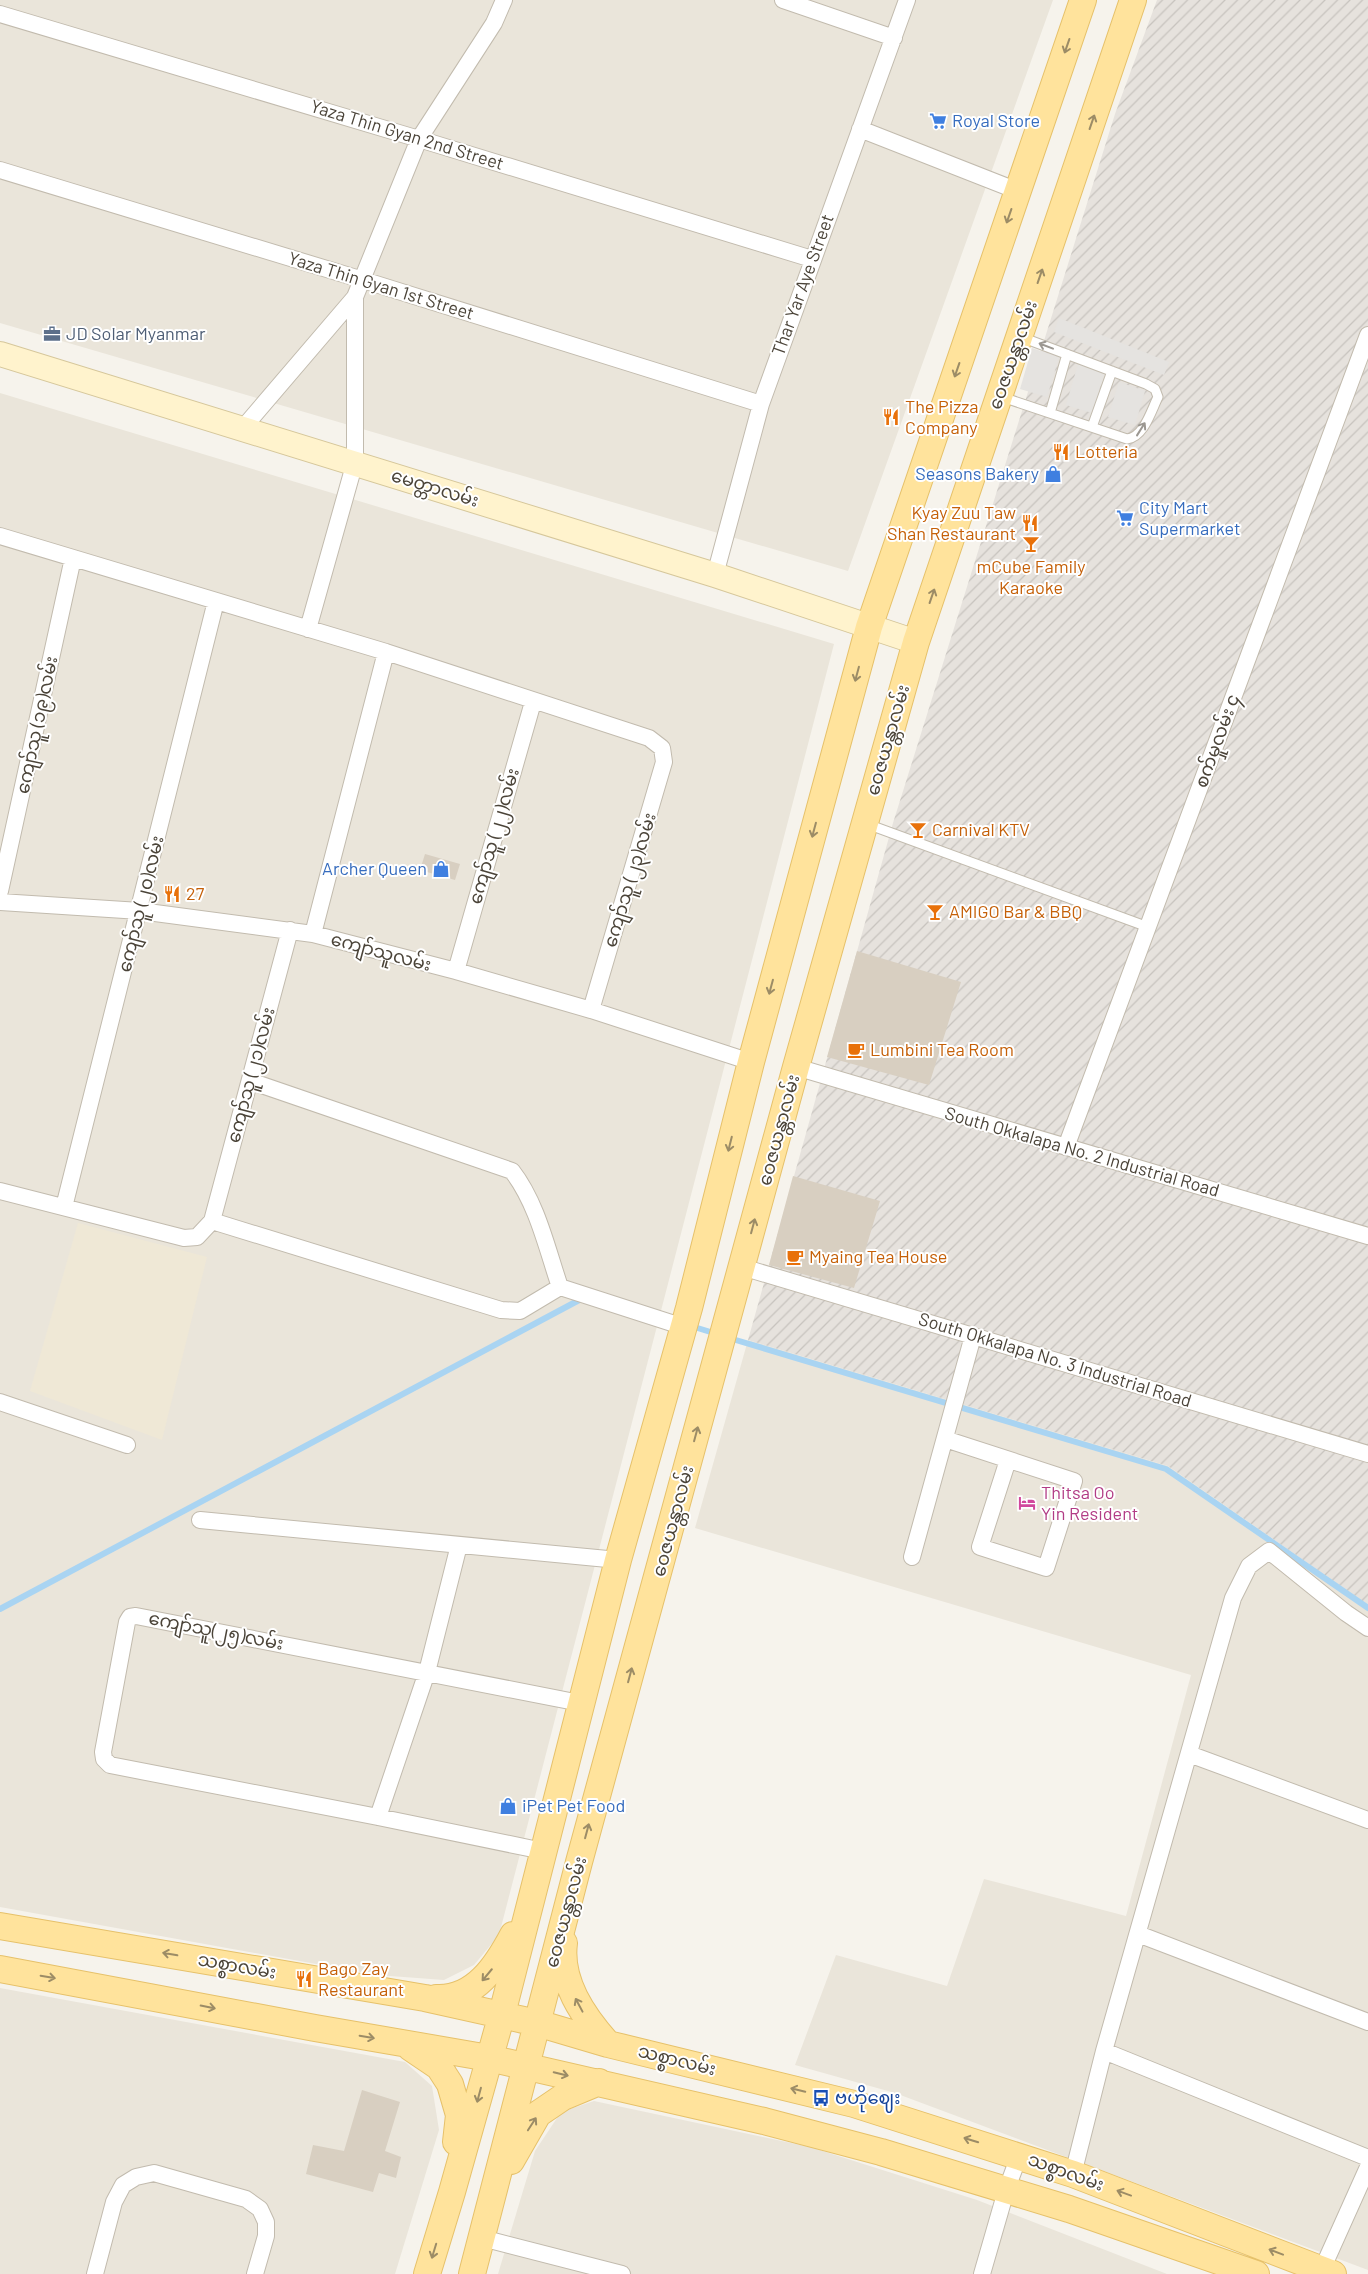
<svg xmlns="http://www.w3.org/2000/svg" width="1368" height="2274" font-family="Barlow,'Noto Sans Myanmar',sans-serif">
  <defs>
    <pattern id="industrial-furrows" width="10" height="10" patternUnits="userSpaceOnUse" patternTransform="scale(1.25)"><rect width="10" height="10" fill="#e6e2dd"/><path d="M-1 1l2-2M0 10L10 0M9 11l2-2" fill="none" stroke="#c7c3be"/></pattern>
  </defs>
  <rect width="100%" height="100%" fill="#f6f3ec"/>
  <path fill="#eae5da" d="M0,0H1053L848,571L0,323Z
    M0,393L834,644L499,1935L474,1965L444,1980L377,1975L0,1907Z
    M748,1340L1168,1466L1368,1605V2270L895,2093L795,2065L836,1955L947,1986L984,1879L1126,1916L1191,1675L695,1528Z
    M0,1988L405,2062L432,2086L439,2130L395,2274H0Z
    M594,2101L810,2147L977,2200L1167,2274H498L535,2151L561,2112Z"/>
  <path fill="url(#industrial-furrows)" d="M1157,0H1368V1605L1168,1466L748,1340L893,823L1115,114Z"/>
  <path fill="#efe8d6" d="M78,1223L207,1257L162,1440L30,1391Z"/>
  <path fill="#e5e3e0" d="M1059,318L1169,362L1164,375L1054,332Z
    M1032,348L1059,357L1047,397L1020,389Z
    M1078,364L1105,372L1092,413L1066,405Z
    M1119,382L1145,391L1135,425L1108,417Z"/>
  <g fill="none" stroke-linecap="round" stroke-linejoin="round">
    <path stroke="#a9d4f2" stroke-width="6" d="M691,1326L717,1334
      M729,1338L1166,1469L1368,1608
      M0,1609L583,1298"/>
  </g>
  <path fill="#d8cfc1" d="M425,854L460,864L455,880L420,870Z
    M857,951L961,982L929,1085L827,1057Z
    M793,1176L880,1201L854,1288L769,1265Z
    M362,2090L400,2102L385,2151L401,2157L396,2178L379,2173L373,2192L306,2174L313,2145L344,2151Z"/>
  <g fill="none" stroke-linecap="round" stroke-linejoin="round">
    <g stroke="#c2bbae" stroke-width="11">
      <path id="lane" d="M1002,397L1127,439C1144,437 1151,411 1158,397L1155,389L1146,384L1021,337
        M1050,413L1067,354
        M1092,427L1112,371
        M867,824L1148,927"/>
    </g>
    <g stroke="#c2bbae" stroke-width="18">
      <path id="street" d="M783,0L894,38
        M0,14L419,139L812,259
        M860,129L1018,191
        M0,170L363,280L761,404
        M243,428L355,297L419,139L494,23L504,0
        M0,536L386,652L649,738L662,748L664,762L591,1010
        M715,575L761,404L907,0
        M308,629L355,462V297
        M0,891L73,558
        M0,902L140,911L313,934L456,971L591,1010L751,1062
        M313,934L386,652
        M456,971L533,702
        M796,1067L1368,1236
        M250,1081L512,1171C537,1203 547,1249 560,1287L684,1327
        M1066,1147L1368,335
        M0,1191L184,1238L197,1237L212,1221L290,930
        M64,1207L216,601
        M212,1221L501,1310L520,1311L560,1287
        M742,1267L1368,1454
        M0,1402L127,1445
        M945,1439L1074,1481L1046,1568L980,1547L1008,1460
        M200,1520L618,1560
        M912,1557L973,1336
        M1189,1754L1368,1820
        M378,1817L427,1672L459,1545
        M543,1851L378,1817L110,1765L104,1759L103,1752L127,1622L130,1617L136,1616L580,1703
        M1138,1934L1368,2022
        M1104,2051L1368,2158
        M1073,2174L1104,2051L1233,1598L1249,1566L1269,1551L1346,1613L1368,1628
        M482,2238L622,2274
        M95,2274L114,2202L123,2185L136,2177L154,2173L246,2199L260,2209L266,2222V2236L255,2274
        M982,2274L1006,2191L1019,2156
        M1320,2274L1368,2167"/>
    </g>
    <g stroke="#d6c79b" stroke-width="26">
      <path id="secondary" d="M0,354L715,575L916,642"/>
    </g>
    <g stroke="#e6c16a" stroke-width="28">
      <path id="primary" d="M0,1926L425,1998L537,2023L608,2044L854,2104L1073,2174L1333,2274
        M564,1943C559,1981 583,2016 608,2044
        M0,1969L315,2028L489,2058L764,2121L881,2152L1069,2209L1256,2274
        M436,1998C475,2000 497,1965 513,1935
        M411,2048L439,2067L450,2084L459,2115L456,2142
        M511,2161L538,2114L563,2097L599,2082
        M427,2274L452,2192L502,2014L618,1560L689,1308L751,1062L869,627L1083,0
        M472,2274L579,1862L796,1067L916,642L1133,0"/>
    </g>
    <use href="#lane" stroke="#fff" stroke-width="9"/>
    <use href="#street" stroke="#fff" stroke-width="16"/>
    <use href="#secondary" stroke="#fff3cd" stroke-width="24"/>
    <use href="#primary" stroke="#ffe39c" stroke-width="26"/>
  </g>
  <defs><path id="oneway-shaft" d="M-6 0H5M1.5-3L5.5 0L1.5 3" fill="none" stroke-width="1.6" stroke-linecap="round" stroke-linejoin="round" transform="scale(1.25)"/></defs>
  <g stroke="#9c8c66">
    <use href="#oneway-shaft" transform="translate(1067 46) rotate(109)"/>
    <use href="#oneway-shaft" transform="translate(1092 122) rotate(-71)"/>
    <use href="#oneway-shaft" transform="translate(1009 216) rotate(109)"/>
    <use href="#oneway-shaft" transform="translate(1040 276) rotate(-71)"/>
    <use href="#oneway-shaft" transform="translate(957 370) rotate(109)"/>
    <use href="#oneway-shaft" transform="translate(932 596) rotate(-71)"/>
    <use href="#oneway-shaft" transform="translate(857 674) rotate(105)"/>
    <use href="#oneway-shaft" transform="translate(814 830) rotate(105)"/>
    <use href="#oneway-shaft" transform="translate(771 987) rotate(105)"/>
    <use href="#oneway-shaft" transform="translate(730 1144) rotate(104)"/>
    <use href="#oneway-shaft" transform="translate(753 1226) rotate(-75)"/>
    <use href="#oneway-shaft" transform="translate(696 1434) rotate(-75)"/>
    <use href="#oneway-shaft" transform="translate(630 1675) rotate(-75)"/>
    <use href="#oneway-shaft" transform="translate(587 1831) rotate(-75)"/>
    <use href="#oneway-shaft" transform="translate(170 1954) rotate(-170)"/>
    <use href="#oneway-shaft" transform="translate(487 1975) rotate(130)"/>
    <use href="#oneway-shaft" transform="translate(48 1977) rotate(10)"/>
    <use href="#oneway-shaft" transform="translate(579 2005) rotate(-118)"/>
    <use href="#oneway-shaft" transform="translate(208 2007) rotate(11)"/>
    <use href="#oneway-shaft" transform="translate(367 2037) rotate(10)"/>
    <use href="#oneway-shaft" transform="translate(561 2074) rotate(13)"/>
    <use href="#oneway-shaft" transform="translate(798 2090) rotate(-166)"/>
    <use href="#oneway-shaft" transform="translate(479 2095) rotate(105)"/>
    <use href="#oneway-shaft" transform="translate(532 2124) rotate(-57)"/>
    <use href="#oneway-shaft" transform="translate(971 2140) rotate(-163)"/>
    <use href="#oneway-shaft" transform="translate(1124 2193) rotate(-160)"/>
    <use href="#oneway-shaft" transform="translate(434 2251) rotate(107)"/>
    <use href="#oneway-shaft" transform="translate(1276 2252) rotate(-159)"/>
  </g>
  <g stroke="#9c9892">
    <use href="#oneway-shaft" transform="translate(1046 346) rotate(-159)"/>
    <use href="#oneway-shaft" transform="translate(1141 429) rotate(-58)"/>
  </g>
  <defs>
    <g id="supermarket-bare" transform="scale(1.35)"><path d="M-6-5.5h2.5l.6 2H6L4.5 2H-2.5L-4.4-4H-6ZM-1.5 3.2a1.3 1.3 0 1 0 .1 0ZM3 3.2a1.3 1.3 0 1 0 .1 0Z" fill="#3f7fe0" stroke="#fff" stroke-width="2.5" paint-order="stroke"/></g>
    <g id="office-bare" transform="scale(1.35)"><path d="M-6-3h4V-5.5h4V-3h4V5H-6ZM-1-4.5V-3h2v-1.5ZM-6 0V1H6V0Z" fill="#5c6f8a" stroke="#fff" stroke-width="2.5" paint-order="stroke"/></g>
    <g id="restaurant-bare" transform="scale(1.35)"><path d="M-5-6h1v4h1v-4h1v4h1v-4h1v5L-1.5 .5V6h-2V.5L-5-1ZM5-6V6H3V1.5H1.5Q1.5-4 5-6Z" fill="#e8710a" stroke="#fff" stroke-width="2.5" paint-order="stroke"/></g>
    <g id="shop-bare" transform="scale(1.35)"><path d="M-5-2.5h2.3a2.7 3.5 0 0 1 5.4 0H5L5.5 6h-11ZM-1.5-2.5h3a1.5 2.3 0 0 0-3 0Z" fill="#3f7fe0" stroke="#fff" stroke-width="2.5" paint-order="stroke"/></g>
    <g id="bar-bare" transform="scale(1.35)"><path d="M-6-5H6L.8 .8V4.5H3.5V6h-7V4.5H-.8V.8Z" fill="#e8710a" stroke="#fff" stroke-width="2.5" paint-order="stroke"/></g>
    <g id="cafe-bare" transform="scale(1.35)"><path d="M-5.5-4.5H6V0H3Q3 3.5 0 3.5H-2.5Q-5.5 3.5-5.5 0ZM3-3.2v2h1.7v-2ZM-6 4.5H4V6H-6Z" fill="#e8710a" stroke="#fff" stroke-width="2.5" paint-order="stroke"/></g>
    <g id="hotel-bare" transform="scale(1.35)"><path d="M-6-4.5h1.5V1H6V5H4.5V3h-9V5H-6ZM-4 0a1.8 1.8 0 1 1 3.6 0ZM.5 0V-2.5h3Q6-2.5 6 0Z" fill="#d1479c" stroke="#fff" stroke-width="2.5" paint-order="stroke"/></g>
    <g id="bus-bare" transform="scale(1.35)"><path d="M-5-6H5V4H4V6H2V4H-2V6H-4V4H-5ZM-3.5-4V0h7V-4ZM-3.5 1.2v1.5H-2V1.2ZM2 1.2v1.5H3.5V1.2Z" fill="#1a4fb4" stroke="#fff" stroke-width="2.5" paint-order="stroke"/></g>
  </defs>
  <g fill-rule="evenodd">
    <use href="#supermarket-bare" x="938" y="121"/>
    <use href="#office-bare" x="52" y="334"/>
    <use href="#restaurant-bare" x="891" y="417"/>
    <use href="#restaurant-bare" x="1061" y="452"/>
    <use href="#shop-bare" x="1053" y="474"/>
    <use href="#supermarket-bare" x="1125" y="518"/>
    <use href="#restaurant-bare" x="1030" y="523"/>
    <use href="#bar-bare" x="1031" y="544"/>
    <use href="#bar-bare" x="918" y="830"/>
    <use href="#shop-bare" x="441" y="869"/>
    <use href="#restaurant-bare" x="172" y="894"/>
    <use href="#bar-bare" x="935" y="912"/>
    <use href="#cafe-bare" x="856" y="1050"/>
    <use href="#cafe-bare" x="795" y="1257"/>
    <use href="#hotel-bare" x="1027" y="1503"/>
    <use href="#shop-bare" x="508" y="1806"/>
    <use href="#restaurant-bare" x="304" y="1979"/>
    <use href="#bus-bare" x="821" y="2098"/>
  </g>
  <g text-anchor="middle" stroke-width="4" stroke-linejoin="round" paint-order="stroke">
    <g font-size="18" fill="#366cbe" stroke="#fff" text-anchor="start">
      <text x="952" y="127">Royal Store</text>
      <text x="1039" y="480" text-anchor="end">Seasons Bakery</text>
      <text x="1139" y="514">City Mart<tspan x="1139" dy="21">Supermarket</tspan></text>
      <text x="427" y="875" text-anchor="end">Archer Queen</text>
      <text x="522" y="1812">iPet Pet Food</text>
    </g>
    <g font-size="18" fill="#4b4439" stroke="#fff">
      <text transform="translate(407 135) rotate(17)" y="6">Yaza Thin Gyan 2nd Street</text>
      <text transform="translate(803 285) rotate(-70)" y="6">Thar Yar Aye Street</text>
      <text transform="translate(381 286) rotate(17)" y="6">Yaza Thin Gyan 1st Street</text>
      <text transform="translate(1013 355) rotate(-71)" y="6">ဝေဇယန္တာလမ်း</text>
      <text transform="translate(435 488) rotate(17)" y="6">မေတ္တာလမ်း</text>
      <text transform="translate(37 725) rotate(-78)" y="6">ကျော်သူ (၁၉)လမ်း</text>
      <text transform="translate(888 740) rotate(-74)" y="6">ဝေဇယန္တာလမ်း</text>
      <text transform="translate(1217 741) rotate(-70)" y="6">စက်မှုလမ်း ၄</text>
      <text transform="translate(494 836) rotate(-74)" y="6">ကျော်သူ (၂၂)လမ်း</text>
      <text transform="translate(630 880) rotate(-73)" y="6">ကျော်သူ (၂၃)လမ်း</text>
      <text transform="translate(141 904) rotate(-76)" y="6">ကျော်သူ (၂၀)လမ်း</text>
      <text transform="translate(381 952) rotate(15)" y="6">ကျော်သူလမ်း</text>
      <text transform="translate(251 1075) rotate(-75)" y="6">ကျော်သူ (၂၁)လမ်း</text>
      <text transform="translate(779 1130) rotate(-75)" y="6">ဝေဇယန္တာလမ်း</text>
      <text transform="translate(1082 1152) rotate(16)" y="6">South Okkalapa No. 2 Industrial Road</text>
      <text transform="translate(1055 1360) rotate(17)" y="6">South Okkalapa No. 3 Industrial Road</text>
      <text transform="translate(673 1521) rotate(-75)" y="6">ဝေဇယန္တာလမ်း</text>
      <text transform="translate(216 1631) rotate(11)" y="6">ကျော်သူ(၂၅)လမ်း</text>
      <text transform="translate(566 1912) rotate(-75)" y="6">ဝေဇယန္တာလမ်း</text>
      <text transform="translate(237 1966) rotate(10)" y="6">သစ္စာလမ်း</text>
      <text transform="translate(677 2060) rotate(14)" y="6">သစ္စာလမ်း</text>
      <text transform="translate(1066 2172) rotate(20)" y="6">သစ္စာလမ်း</text>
    </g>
    <g font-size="18" fill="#4e5e75" stroke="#fff" text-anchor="start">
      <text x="66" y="340">JD Solar Myanmar</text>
    </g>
    <g font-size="18" fill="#c56008" stroke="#fff" text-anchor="start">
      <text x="905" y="413">The Pizza<tspan x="905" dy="21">Company</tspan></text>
      <text x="1075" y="458">Lotteria</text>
      <text x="1016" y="519" text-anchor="end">Kyay Zuu Taw<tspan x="1016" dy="21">Shan Restaurant</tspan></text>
      <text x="1031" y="573" text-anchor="middle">mCube Family<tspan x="1031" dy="21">Karaoke</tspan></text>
      <text x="932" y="836">Carnival KTV</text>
      <text x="186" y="900">27</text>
      <text x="949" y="918">AMIGO Bar &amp; BBQ</text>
      <text x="870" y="1056">Lumbini Tea Room</text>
      <text x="809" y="1263">Myaing Tea House</text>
      <text x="318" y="1975">Bago Zay<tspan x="318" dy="21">Restaurant</tspan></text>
    </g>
    <g font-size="18" fill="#b23c85" stroke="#fff" text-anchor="start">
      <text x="1041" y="1499">Thitsa Oo<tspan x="1041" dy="21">Yin Resident</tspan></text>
    </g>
    <g font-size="18" fill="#164399" stroke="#fff" text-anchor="start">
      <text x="835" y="2104">ဗဟိုဈေး</text>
    </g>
  </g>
</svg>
